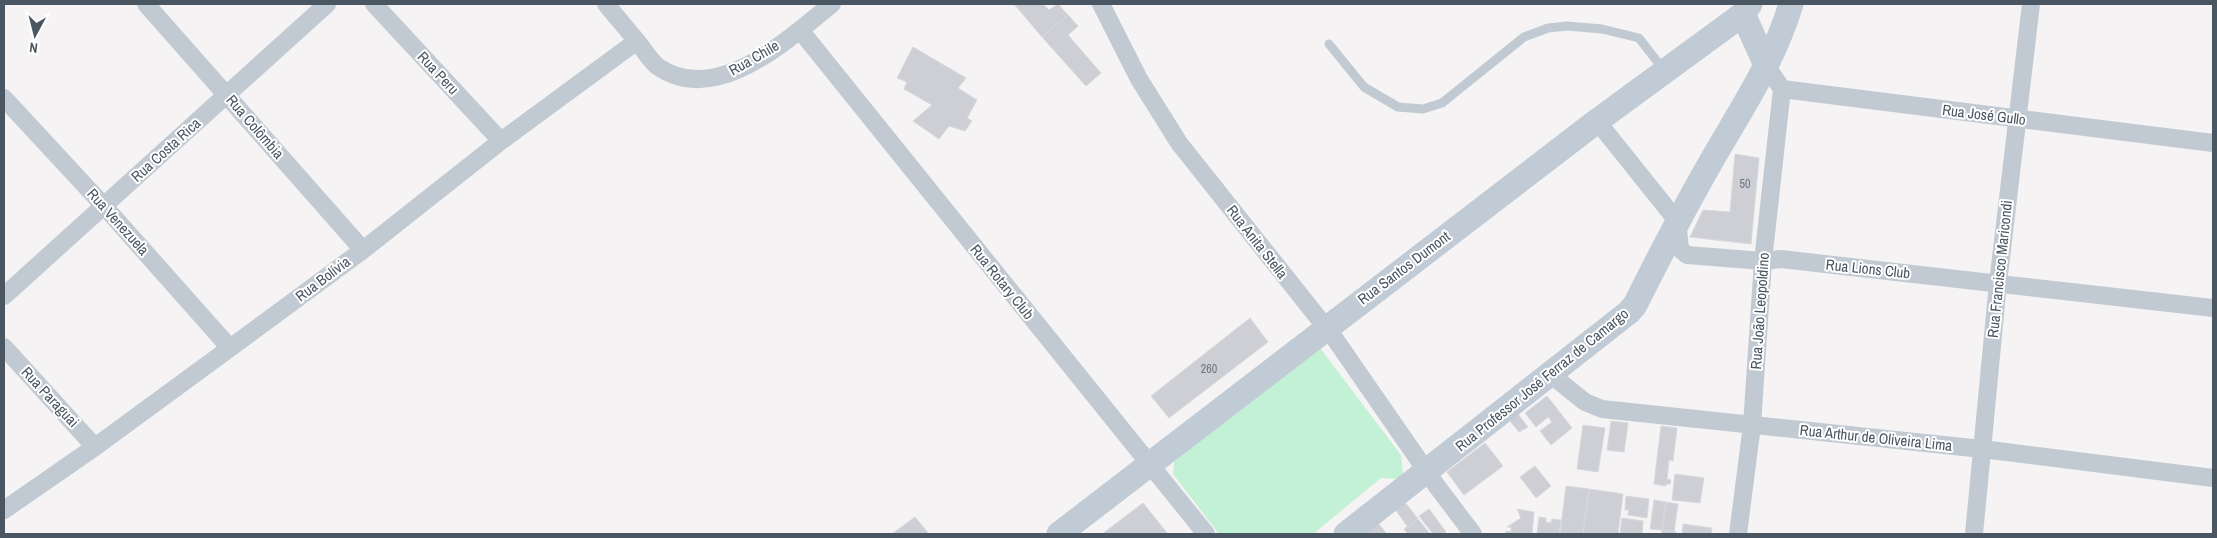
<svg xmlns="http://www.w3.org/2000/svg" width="2217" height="538" font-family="'Archivo Narrow',sans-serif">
  <rect width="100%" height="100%" fill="#f5f3f3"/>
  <path fill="#c3f1d5" d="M1320,348L1401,455L1403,474L1399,479L1381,478L1313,534H1219L1173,474L1174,463L1177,458Z"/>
  <path fill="#cdcfd5" stroke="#d7d9de" d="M1014,4H1043L1049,10L1058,4L1068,15L1042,37Z
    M1068,15L1078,26L1068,35L1101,73L1086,86L1042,37Z
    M913,47L966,78L958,88L977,100L967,118L972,121L965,131L949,126L939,139L913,121L932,105L904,89L907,82L897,78Z
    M1735,154L1759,158L1751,244L1690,237L1703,210L1730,212Z
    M1250,318L1268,342L1169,418L1151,396Z
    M1547,396L1572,428L1551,445L1540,431L1552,422L1548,417L1536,427L1525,413Z
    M1518,414L1528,427L1519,432L1510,421Z
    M1611,421L1628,423L1624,452L1607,450Z
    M1583,425L1605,428L1598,472L1577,469Z
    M1661,426L1677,428L1673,461L1669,460L1667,479L1671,480L1670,484H1666V486L1654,484Z
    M1485,443L1503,466L1464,495L1447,472Z
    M1535,466L1551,486L1536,498L1520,477Z
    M1675,474L1704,478L1700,503L1672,500Z
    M1566,486L1589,489L1583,534H1560Z
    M1589,489L1623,494L1618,534H1583Z
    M1626,496L1649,499L1647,518L1628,515L1629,510H1625Z
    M1654,500L1666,502L1662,530L1650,529Z
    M1404,501L1418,519L1408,527L1394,508Z
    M1666,502L1678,504L1674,532L1662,530Z
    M1143,503L1168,534H1102Z
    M1429,509L1446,532L1443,534H1433L1419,516Z
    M1517,509L1534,512L1532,534H1505L1506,531L1511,532V527H1507L1521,518Z
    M915,517L929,534H892Z
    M1539,517L1546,518V522L1551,523L1552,519L1561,520L1559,534H1537Z
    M1622,518L1643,521L1642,534H1620Z
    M1418,519L1430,534H1408L1404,529Z
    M1377,522L1387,534H1370L1367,530Z
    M1683,524L1712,528L1711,534H1682Z
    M1662,530L1676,532V534H1662Z"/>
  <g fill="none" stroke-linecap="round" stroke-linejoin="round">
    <path stroke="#c1cad2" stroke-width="9" d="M1329,44L1364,87L1398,107L1423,109L1442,103L1524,37L1548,28L1567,26L1602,29L1639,38L1663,69"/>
    <path stroke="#c1cad2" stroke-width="18" d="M146,4L363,250
      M374,4L501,141
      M606,4C617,18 629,31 640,45C645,52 651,61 657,66C716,108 788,39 832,4
      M1101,4L1139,79L1179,143L1335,339L1436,485L1473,534
      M800,30L1206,534
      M1766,65L1782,89L2213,143
      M4,98L104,206L230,348
      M1597,121L1677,221L1680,249L1687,255L1763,261L1781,259L2213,308
      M4,296L327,4
      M4,347L95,447
      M1550,374L1585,402L1602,409L1982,449L2213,478
      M4,510L95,447L230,348L363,250L501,141L637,41
      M1738,534L1752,425L1763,261L1782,89
      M1974,534L1998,283L2031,4"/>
    <path stroke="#c1cbd6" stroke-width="25" d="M1743,14L1766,65
      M1059,534L1597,121L1743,14L1750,4
      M1346,534L1629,312L1635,305C1661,253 1687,203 1716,153C1744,105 1775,58 1791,4"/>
  </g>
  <g text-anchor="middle" stroke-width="4" stroke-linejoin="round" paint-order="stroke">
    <g font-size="12" fill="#6b747e">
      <text x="1745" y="188">50</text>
      <text x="1209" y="373">260</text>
    </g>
    <g font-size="15" fill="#4a5661" stroke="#fff">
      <text transform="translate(754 58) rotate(-30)" y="5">Rua Chile</text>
      <text transform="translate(438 73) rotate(47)" y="5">Rua Peru</text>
      <text transform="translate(1984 115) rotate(7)" y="5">Rua José Gullo</text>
      <text transform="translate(255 127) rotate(49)" y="5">Rua Colômbia</text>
      <text transform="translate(166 150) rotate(-42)" y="5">Rua Costa Rica</text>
      <text transform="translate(118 222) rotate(48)" y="5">Rua Venezuela</text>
      <text transform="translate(1257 242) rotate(52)" y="5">Rua Anita Stella</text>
      <text transform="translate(1404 268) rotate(-37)" y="5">Rua Santos Dumont</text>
      <text transform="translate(1868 269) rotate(6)" y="5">Rua Lions Club</text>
      <text transform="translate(2000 269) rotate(-84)" y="5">Rua Francisco Maricondi</text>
      <text transform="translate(323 279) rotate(-37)" y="5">Rua Bolívia</text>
      <text transform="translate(1002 282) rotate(51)" y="5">Rua Rotary Club</text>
      <text transform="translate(1760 311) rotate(-86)" y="5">Rua João Leopoldino</text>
      <text transform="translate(1542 380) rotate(-39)" y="5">Rua Professor José Ferraz de Camargo</text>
      <text transform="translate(50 397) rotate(47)" y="5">Rua Paraguai</text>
      <text transform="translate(1876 438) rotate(6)" y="5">Rua Arthur de Oliveira Lima</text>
    </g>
  </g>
  <rect width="2217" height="538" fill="none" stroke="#4a5661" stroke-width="10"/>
  <g transform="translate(35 35) rotate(187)" stroke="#ffffff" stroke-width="4" paint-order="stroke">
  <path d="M0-4L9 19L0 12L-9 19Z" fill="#4a5661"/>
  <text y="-8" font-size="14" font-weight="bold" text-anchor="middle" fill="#4a5661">N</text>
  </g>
</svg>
